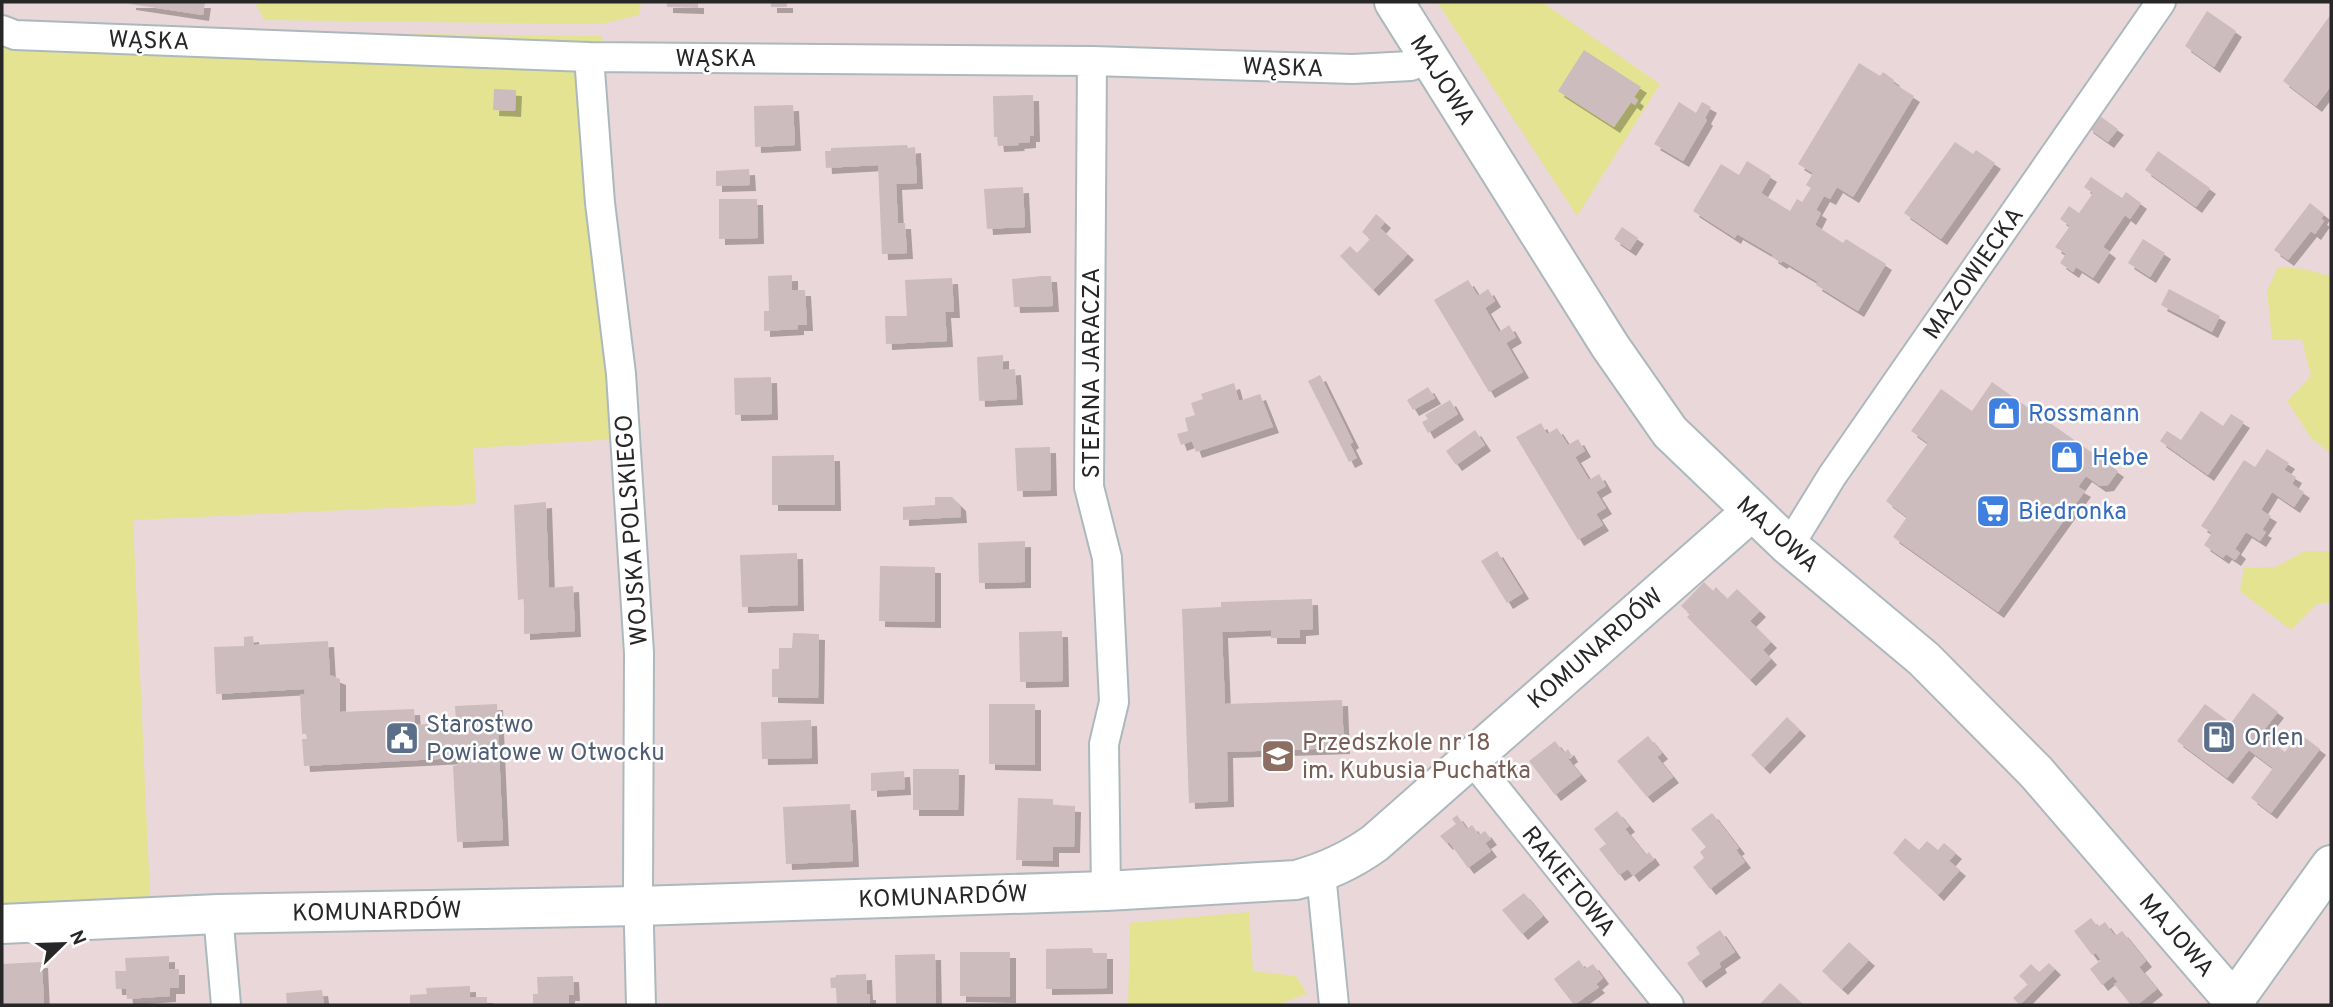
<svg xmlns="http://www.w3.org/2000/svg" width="2333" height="1007" font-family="Overpass,sans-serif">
  <defs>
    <filter id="shadow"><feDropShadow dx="6" dy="6" stdDeviation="0" flood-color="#0004"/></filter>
  </defs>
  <rect width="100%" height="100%" fill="#ead7d9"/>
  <path fill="#e3e391" d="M255,2H641L639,15L601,24L264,20Z
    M1437,2H1542L1660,84L1577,216Z
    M2,30L602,36L635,438L473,448L476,504L133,520L151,917L2,929Z
    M2278,267L2304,269L2331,276V453L2311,438L2287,401L2311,376L2302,340H2272L2267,291Z
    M2305,551H2331V602L2317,604L2291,630L2240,591L2244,568L2276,567Z
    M1249,912L1253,971L1296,976L1307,994L1276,1005H1128L1130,923Z"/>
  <path fill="#ccbcbd" filter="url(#shadow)" d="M130,2H205L203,15L130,4Z
    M667,2H698V8L667,7Z
    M771,2H787V7H771Z
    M2207,11L2236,31L2214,67L2185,46Z
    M2331,14V86L2316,106L2283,81Z
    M1584,50L1641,87L1634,97L1638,100L1635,105L1631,102L1614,127L1558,91Z
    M1859,63L1880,76L1883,72L1894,80L1893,83L1914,96L1853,197L1837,187L1830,199L1824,196L1816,210L1821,213L1815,225L1843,243L1846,239L1886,264L1858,311L1816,285L1818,282L1783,261L1781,263L1772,257L1773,255L1737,234L1735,238L1693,211L1721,164L1739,175L1747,161L1771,176L1761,193L1790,211L1797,199L1802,202L1811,188L1806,185L1813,173L1798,164Z
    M494,89L516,90L515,111L493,110Z
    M1033,95L1034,136H1030V142L1018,143L1019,145L998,146L997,137H994L993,96Z
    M1679,102L1696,113L1702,102L1711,107L1705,118L1707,120L1683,161L1654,144Z
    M793,105L795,145L755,147L754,106Z
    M2097,114L2118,129L2108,142L2087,127Z
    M1955,142L1973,154L1976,150L1995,163L1941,239L1904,213Z
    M907,145L908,148L915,147L917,183L896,184L898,223H905L907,253L882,254L878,165L826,168L825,151H831V148Z
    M2158,151L2210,188L2196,207L2145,170Z
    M749,169L750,185L716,186V171Z
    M2091,177L2122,198L2126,192L2141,203L2130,219L2125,215L2103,247L2110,252L2093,278L2076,267L2073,272L2060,263L2066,254L2055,247L2070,226L2060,219L2069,206L2079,213L2093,193L2084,187Z
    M1023,187L1025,227L987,229L984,189Z
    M719,199H757L758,238L719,239Z
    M2310,203L2324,214L2321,219L2324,221L2315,234L2311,231L2288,260L2274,250Z
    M1376,214L1385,222L1380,228L1408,254L1373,290L1340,256L1350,246L1357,253L1370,239L1362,232Z
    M1622,227L1638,238L1630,250L1614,239Z
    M2143,239L2165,253L2150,277L2128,263Z
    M792,275V290H805L807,325H798V329L764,331V311H769L768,276Z
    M1042,276H1051L1053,306L1014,307L1012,279Z
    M952,278L954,312H945L947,341L886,344L885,316H907L905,280Z
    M1468,280L1478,296L1488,289L1495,301L1485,308L1499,332L1509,325L1516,337L1506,343L1523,372L1489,392L1434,300Z
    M2169,289L2220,316L2212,332L2161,305Z
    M1003,355V370L1015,369L1017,399L979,401L977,357Z
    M1320,375L1353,442L1350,444L1357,458L1349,462L1308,381Z
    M771,377L772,414L735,415L734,378Z
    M1992,382L2118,471L2108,485L2100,486L2086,476L2078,487L2085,491L1998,612L1893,537L1907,517L1886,501L1928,443L1911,431L1941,389L1972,411Z
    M1234,383L1239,401L1260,394L1273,427L1196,452L1192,441L1181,445L1177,434L1188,431L1185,418L1195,415L1191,403L1203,399L1201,394Z
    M1428,387L1435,398L1413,410L1407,400Z
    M1450,400L1458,414L1428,433L1422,422L1428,419L1425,415Z
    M2201,411L2223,426L2231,414L2244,422L2208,475L2160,441L2167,431L2181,440Z
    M1541,423L1547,434L1557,428L1568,445L1578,439L1585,451L1575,457L1589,480L1599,474L1606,486L1596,492L1606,508L1596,514L1603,525L1578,540L1516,437Z
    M1475,430L1485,445L1456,465L1446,451Z
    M1050,447L1051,490L1017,491L1015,448Z
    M2267,449L2289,463L2284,470L2296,477L2292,484L2304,492L2294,507L2272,492L2261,510L2271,516L2262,530L2266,532L2260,541L2246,532L2235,549L2240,553L2235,560L2226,554L2223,558L2204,545L2212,533L2201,526L2244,460L2255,467Z
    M834,455L835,505H772V456Z
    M935,497H952L960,505L961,517L903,520V507L935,505Z
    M546,502L549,588L573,586L575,631L524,634V599L518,600L514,505Z
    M1025,541V582L979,583L978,543Z
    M1497,551L1523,593L1507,603L1481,561Z
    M797,553L798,605L742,607L740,555Z
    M880,566L935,567V622L879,621Z
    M1704,582L1713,591L1716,587L1727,599L1737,589L1760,611L1750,621L1771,642L1763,650L1771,659L1750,680L1687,617L1690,614L1681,606Z
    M1312,599L1313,629L1300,630V638H1271V630L1222,632L1225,704L1342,700L1344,748L1227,752L1228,801L1189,803L1182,609L1221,607V602Z
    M1062,631L1063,681L1020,682L1019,632Z
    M793,633L819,634L818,698L772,697V669H779V648H792Z
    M253,636L254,645L328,641L330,675L340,679V712L414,709L415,725L456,722L455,706L497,704L503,840L457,842L453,766L458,765V758L304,766L302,739H307L306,734H302L300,694H305L304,689L216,694L214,647L244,646V637Z
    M2253,693L2278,712L2261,734L2285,752L2299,733L2320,749L2271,813L2251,798L2273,768L2249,750L2227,778L2177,741L2205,704L2231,723Z
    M989,704H1035V765L989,764Z
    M1787,717L1800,730L1764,768L1751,755Z
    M811,720L812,758L762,759L761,722Z
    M1648,736L1662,753L1657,757L1673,777L1647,797L1617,761Z
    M1555,741L1564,753L1568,749L1572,756L1568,759L1581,775L1555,795L1529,761Z
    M913,769H959L958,810H913Z
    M904,771L905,789L871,791V773Z
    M1018,798L1053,799V805L1075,806L1074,847H1053V861L1016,860Z
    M850,804L853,861L786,864L783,807Z
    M1617,811L1629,826L1625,829L1646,855L1649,852L1654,859L1633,876L1628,869L1619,875L1599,849L1606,844L1594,829Z
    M1712,813L1739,848L1736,850L1745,862L1710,889L1693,867L1704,858L1700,852L1706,847L1691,829Z
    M1457,815L1467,829L1472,825L1479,835L1485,831L1491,839L1485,843L1491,851L1468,868L1449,842L1447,844L1440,836L1456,824L1452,819Z
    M1905,838L1919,850L1927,841L1938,850L1944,843L1956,853L1949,861L1960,870L1938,895L1893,853Z
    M1524,893L1543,916L1522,934L1502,910Z
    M2091,918L2098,927L2105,922L2115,936L2122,931L2146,961L2139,967L2157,989L2137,1005H2131L2114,984L2118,982L2113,976L2102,985L2090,969L2101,960L2096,953L2092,955L2074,931Z
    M1720,930L1735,952L1719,963L1721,967L1700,982L1687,963L1700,954L1696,947Z
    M1849,942L1869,960L1842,989L1822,971Z
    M1092,948L1093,953H1107V988L1046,989V949Z
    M960,952H1010V997L960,996Z
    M935,954L936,1005H896L895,955Z
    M169,956V969H179V988H170V996L127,999L126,989H116L115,971H126L125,958Z
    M1579,960L1585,969L1593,964L1603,978L1596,984L1599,987L1574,1005L1554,979Z
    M42,962L44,1005H2V964Z
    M2049,963L2055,969L2020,1005L2013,998L2028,984L2019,976L2031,964L2039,972Z
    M866,974L867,994H870V1004L837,1005L836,988H831L830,978L836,977V975Z
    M573,976L574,995H569V1005H533V994H538L537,977Z
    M1780,983L1804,1005H1759Z
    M470,986V997H487V1005H410V995L427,994L426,988Z
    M322,990L324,1005H287L286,993Z"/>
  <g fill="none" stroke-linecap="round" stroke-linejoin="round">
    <g stroke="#abb9bc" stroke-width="32">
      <path id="street" d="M2,30L15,35L589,57L1092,61L1353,69L1411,66L1429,58
        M589,57L600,203L621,374L639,653L638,889L641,1005
        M1092,61L1089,487L1107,558L1114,702L1104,744L1106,891
        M1789,546L1832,476L2161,2
        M1470,757L1669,1005
        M1321,874L1334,1005
        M218,914L226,1005"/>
    </g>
    <g stroke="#abb9bc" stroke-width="42">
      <path id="secondary" d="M1394,2L1610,346L1670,432L1789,546L1924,659L2036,772L2237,1005
        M2,924L218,914L638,906L1106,891L1296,880C1326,872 1350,861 1375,843L1751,512
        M2231,1005L2331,865"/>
    </g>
    <use href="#street" stroke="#fff" stroke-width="28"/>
    <use href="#secondary" stroke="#fff" stroke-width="38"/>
  </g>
  <defs>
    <g id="shop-square" transform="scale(1.75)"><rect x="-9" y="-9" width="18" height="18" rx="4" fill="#3f7fe0" stroke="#fff"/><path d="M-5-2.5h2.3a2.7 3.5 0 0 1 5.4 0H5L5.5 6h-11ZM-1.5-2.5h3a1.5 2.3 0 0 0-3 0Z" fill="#fff"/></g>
    <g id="supermarket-square" transform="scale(1.75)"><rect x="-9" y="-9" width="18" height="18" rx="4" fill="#3f7fe0" stroke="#fff"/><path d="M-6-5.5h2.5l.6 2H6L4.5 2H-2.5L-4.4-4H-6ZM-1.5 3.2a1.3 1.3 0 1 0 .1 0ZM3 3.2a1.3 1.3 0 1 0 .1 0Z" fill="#fff"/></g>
    <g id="fuel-square" transform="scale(1.75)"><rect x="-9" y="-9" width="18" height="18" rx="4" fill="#5c6f8a" stroke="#fff"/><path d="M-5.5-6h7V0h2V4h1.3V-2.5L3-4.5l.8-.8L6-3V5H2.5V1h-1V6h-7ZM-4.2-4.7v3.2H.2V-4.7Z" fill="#fff"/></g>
    <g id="civic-square" transform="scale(1.75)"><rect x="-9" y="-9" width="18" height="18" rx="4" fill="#5c6f8a" stroke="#fff"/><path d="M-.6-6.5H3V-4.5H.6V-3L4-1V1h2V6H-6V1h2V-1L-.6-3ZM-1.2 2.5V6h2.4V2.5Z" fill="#fff"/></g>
    <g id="school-square" transform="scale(1.75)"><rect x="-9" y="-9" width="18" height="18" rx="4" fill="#8d6e63" stroke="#fff"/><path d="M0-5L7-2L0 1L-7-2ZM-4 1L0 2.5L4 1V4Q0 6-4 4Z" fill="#fff"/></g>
  </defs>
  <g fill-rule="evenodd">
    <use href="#shop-square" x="2004" y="413"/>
    <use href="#shop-square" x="2067" y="457"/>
    <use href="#supermarket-square" x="1993" y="511"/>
    <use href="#fuel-square" x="2219" y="737"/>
    <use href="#civic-square" x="402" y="738"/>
    <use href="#school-square" x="1278" y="756"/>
  </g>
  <g text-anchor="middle" stroke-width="5" stroke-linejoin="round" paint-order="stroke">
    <g font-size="24" fill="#272727" stroke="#fff">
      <text transform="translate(149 40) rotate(2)" y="8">WĄSKA</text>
      <text x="716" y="66">WĄSKA</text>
      <text transform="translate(1283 67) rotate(2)" y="8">WĄSKA</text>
      <text transform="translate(1443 80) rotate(58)" y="8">MAJOWA</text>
      <text transform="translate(1973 273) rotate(-55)" y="8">MAZOWIECKA</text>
      <text transform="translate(1091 373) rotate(-90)" y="8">STEFANA JARACZA</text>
      <text transform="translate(631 530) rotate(-94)" y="8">WOJSKA POLSKIEGO</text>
      <text transform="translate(1778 534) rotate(42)" y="8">MAJOWA</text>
      <text transform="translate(1595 648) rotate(-41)" y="8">KOMUNARDÓW</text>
      <text transform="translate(1569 881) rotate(51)" y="8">RAKIETOWA</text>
      <text transform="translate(943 896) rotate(-2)" y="8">KOMUNARDÓW</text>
      <text transform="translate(377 911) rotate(-1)" y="8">KOMUNARDÓW</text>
      <text transform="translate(2177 935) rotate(49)" y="8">MAJOWA</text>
    </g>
    <g font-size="24" fill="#366cbe" stroke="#fff" text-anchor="start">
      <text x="2028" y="421">Rossmann</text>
      <text x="2092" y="465">Hebe</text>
      <text x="2018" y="519">Biedronka</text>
    </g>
    <g font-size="24" fill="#4e5e75" stroke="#fff" text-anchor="start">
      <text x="426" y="732">Starostwo<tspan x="426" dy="28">Powiatowe w Otwocku</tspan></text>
      <text x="2244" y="745">Orlen</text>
    </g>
    <g font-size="24" fill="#785e54" stroke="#fff" text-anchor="start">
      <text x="1302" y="750">Przedszkole nr 18<tspan x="1302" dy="28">im. Kubusia Puchatka</tspan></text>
    </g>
  </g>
  <rect width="2333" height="1007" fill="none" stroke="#272727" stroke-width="7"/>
  <g transform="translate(63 944) rotate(67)" stroke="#ffffff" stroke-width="5" paint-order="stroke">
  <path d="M0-5L12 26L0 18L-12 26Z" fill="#272727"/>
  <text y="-10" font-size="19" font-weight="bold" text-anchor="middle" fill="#272727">N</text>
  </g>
</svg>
